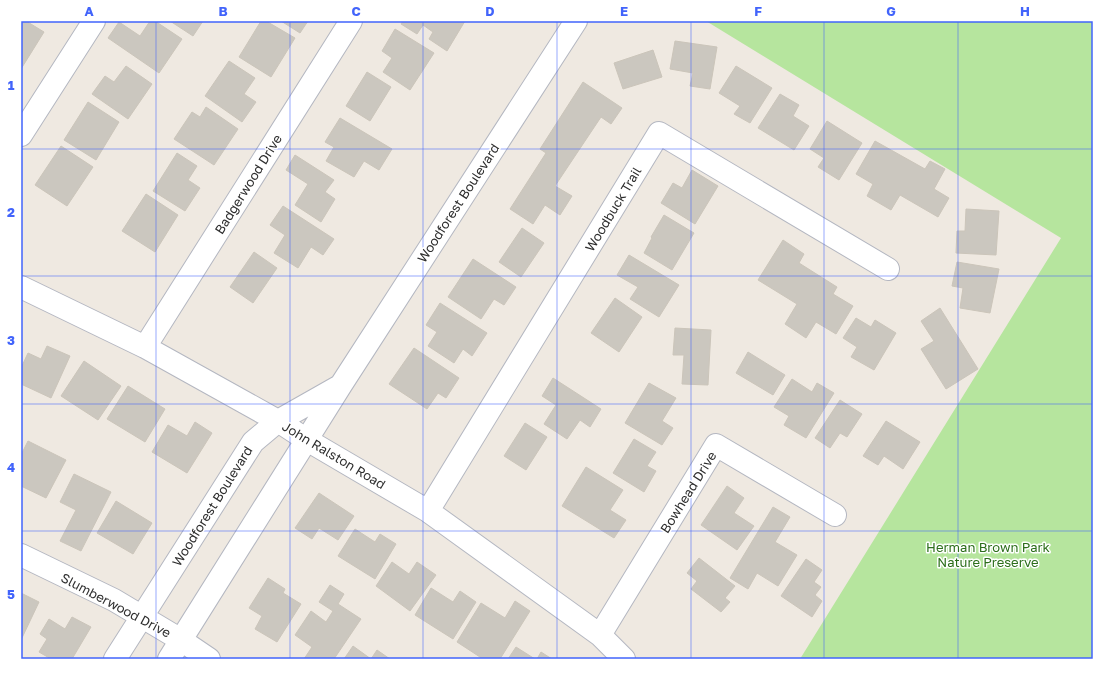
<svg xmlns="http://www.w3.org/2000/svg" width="1114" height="680" font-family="'Golos Text',sans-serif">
  <rect width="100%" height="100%" fill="#efe9e1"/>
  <path fill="#b6e59e" d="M706,21H1093V659H800L1061,238Z"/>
  <path fill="#cbc7bf" stroke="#cbc5ba" d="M21,21H26L44,32L21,69Z
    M150,21H155L182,39L159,73L108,38L119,22L140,36Z
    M170,21H203L193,36Z
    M261,21H266L295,38L271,77L239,57Z
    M281,21H308L300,33Z
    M403,21H465L447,51L429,39L433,32L423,25L417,34L401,24Z
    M395,29L434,53L410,90L383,72L392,58L382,51Z
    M675,41L717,47L710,89L690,86L693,73L670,69Z
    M653,50L662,77L623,89L614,63Z
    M229,61L255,78L244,94L256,102L242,122L205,96Z
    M126,66L152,84L128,119L92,94L105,76L114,82Z
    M736,66L772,88L750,123L734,114L740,106L719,93Z
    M367,72L391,87L370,121L346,106Z
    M583,82L622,108L611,124L601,117L555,186L572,196L560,215L545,205L533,224L510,209L546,153L540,149Z
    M780,94L799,105L793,116L809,126L794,150L758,128Z
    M88,102L119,122L96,160L64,140Z
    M206,107L238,129L214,165L174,139L192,112L200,117Z
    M340,118L392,149L379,170L364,161L354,177L326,161L334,147L325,142Z
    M827,121L862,143L839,180L818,167L824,158L810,149Z
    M875,141L925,169L930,161L945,169L934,189L949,198L938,217L900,195L891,210L867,196L873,184L856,174Z
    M61,146L93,167L67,206L35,185Z
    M177,153L197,166L188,180L200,188L185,211L153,191Z
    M295,155L334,180L325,192L335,199L321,222L295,205L308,184L286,170Z
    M692,170L718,186L695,224L661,203L673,183L682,188Z
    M146,194L178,215L155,252L122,231Z
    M283,206L334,239L323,255L311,247L298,268L274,253L285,235L270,225Z
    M966,209L999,211L996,255L956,253L957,231H965Z
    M664,215L694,233L672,270L644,253L652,238L651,237Z
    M522,228L544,243L521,277L499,262Z
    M783,240L804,254L799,263L837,287L833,294L853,306L836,334L816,322L806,338L785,324L797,304L758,280Z
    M254,252L277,268L253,303L230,287Z
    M629,255L679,285L659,317L630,299L638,287L617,275Z
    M473,259L516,287L504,305L494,299L481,319L448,297Z
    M957,262L999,269L990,313L960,308L963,288L952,286Z
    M615,298L642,317L619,352L591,333Z
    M440,303L487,333L472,356L463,349L454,363L428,346L437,332L426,325Z
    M940,308L978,369L946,389L921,349L934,341L921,321Z
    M856,318L871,327L875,320L896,333L874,370L851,357L857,347L843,338Z
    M675,328L711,330L708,385L682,384L684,355H673Z
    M47,346L70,356L51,398L21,384V368L28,353L41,359Z
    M414,348L459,378L446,398L438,393L427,409L389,384Z
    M748,352L785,375L773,395L736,373Z
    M84,361L121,386L98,420L61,396Z
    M553,378L601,409L590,427L580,420L567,439L544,424L556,405L542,396Z
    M792,379L812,392L817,383L834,393L806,438L784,425L789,416L774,407Z
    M649,383L676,398L662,421L673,428L662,445L625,423Z
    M128,386L165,409L145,442L107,419Z
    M840,400L862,414L847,437L840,433L830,448L815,438Z
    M886,421L920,442L903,469L884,456L878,465L863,456Z
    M195,422L212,433L187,473L152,452L168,425L187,436Z
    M525,423L547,437L526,470L504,456Z
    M634,439L656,452L647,466L656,471L644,492L613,473Z
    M28,441L66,460L46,498L21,486V455Z
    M586,467L623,490L610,510L626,520L614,538L562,506Z
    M74,474L111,492L81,551L60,541L76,510L60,502Z
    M727,486L744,498L734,513L754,526L737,550L701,525Z
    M319,493L354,516L338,540L319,528L312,539L295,528Z
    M116,501L152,523L133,554L97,533Z
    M773,507L790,517L775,542L797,555L778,586L757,573L748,589L730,578Z
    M355,529L375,542L380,534L396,544L375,579L338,556Z
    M699,558L735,586L725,598L730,602L721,612L691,589L697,581L687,573Z
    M806,559L822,570L814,582L821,587L815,595L822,601L812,617L781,596Z
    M392,562L409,574L417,562L436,575L410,611L376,586Z
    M268,578L285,589L283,593L301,604L277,642L255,629L262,616L249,608Z
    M330,585L344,594L338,604L361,619L334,659H304L312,647L295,635L311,611L326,622L333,611L319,602Z
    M431,588L453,602L460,591L476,602L453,639L415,615Z
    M21,593L39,602L21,640Z
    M515,601L530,611L500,659H483L457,642L481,603L505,618Z
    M72,617L91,627L72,659H51L39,652L47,639L40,634L49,619L65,629Z
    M353,646L371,659L377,650L390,659H344Z
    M516,647L535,659H508Z
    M541,652L552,659H537Z"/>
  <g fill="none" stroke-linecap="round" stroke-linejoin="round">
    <g stroke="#b4b7c1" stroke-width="24">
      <path id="minor" d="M21,135L94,21
        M21,287L145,347L278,421L307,440L428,511L600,635L624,659
        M145,347L351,21
        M428,511L659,133L888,269
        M21,555L114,600L181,640L209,659
        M600,635L716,445L835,515
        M115,659L253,442L278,421L338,387
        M169,659L341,385L576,21"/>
    </g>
    <use href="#minor" stroke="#fff" stroke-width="22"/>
  </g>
  <path fill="none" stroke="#4264fb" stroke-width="1" stroke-opacity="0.55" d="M156,21V659M290,21V659M423,21V659M557,21V659M691,21V659M824,21V659M958,21V659M21,149H1093M21,276H1093M21,404H1093M21,531H1093"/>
  <g text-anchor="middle" stroke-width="3" stroke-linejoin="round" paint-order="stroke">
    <g font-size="13" fill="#2e2e2e" stroke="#fff">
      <text transform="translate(248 184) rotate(-58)" y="5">Badgerwood Drive</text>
      <text transform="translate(458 203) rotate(-57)" y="5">Woodforest Boulevard</text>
      <text transform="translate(613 209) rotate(-59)" y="5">Woodbuck Trail</text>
      <text transform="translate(334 455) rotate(31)" y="5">John Ralston Road</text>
      <text transform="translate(688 492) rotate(-58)" y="5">Bowhead Drive</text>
      <text transform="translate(212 506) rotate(-58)" y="5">Woodforest Boulevard</text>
      <text transform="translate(116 605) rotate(28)" y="5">Slumberwood Drive</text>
    </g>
    <g font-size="13" fill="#2c6e1b" stroke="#fff">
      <text x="988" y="552">Herman Brown Park<tspan x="988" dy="15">Nature Preserve</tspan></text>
    </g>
  </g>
  <rect width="1114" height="680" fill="none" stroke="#ffffff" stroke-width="44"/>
  <rect x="22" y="22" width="1070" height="636" fill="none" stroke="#4264fb" stroke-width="1.5"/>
  <g font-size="13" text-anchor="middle" font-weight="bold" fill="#4264fb">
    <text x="89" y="16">A</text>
    <text x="223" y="16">B</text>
    <text x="356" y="16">C</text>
    <text x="490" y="16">D</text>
    <text x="624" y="16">E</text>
    <text x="758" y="16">F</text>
    <text x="891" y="16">G</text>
    <text x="1025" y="16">H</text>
    <text x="11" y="90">1</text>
    <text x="11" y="217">2</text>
    <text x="11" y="345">3</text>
    <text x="11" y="472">4</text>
    <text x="11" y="599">5</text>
  </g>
</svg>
